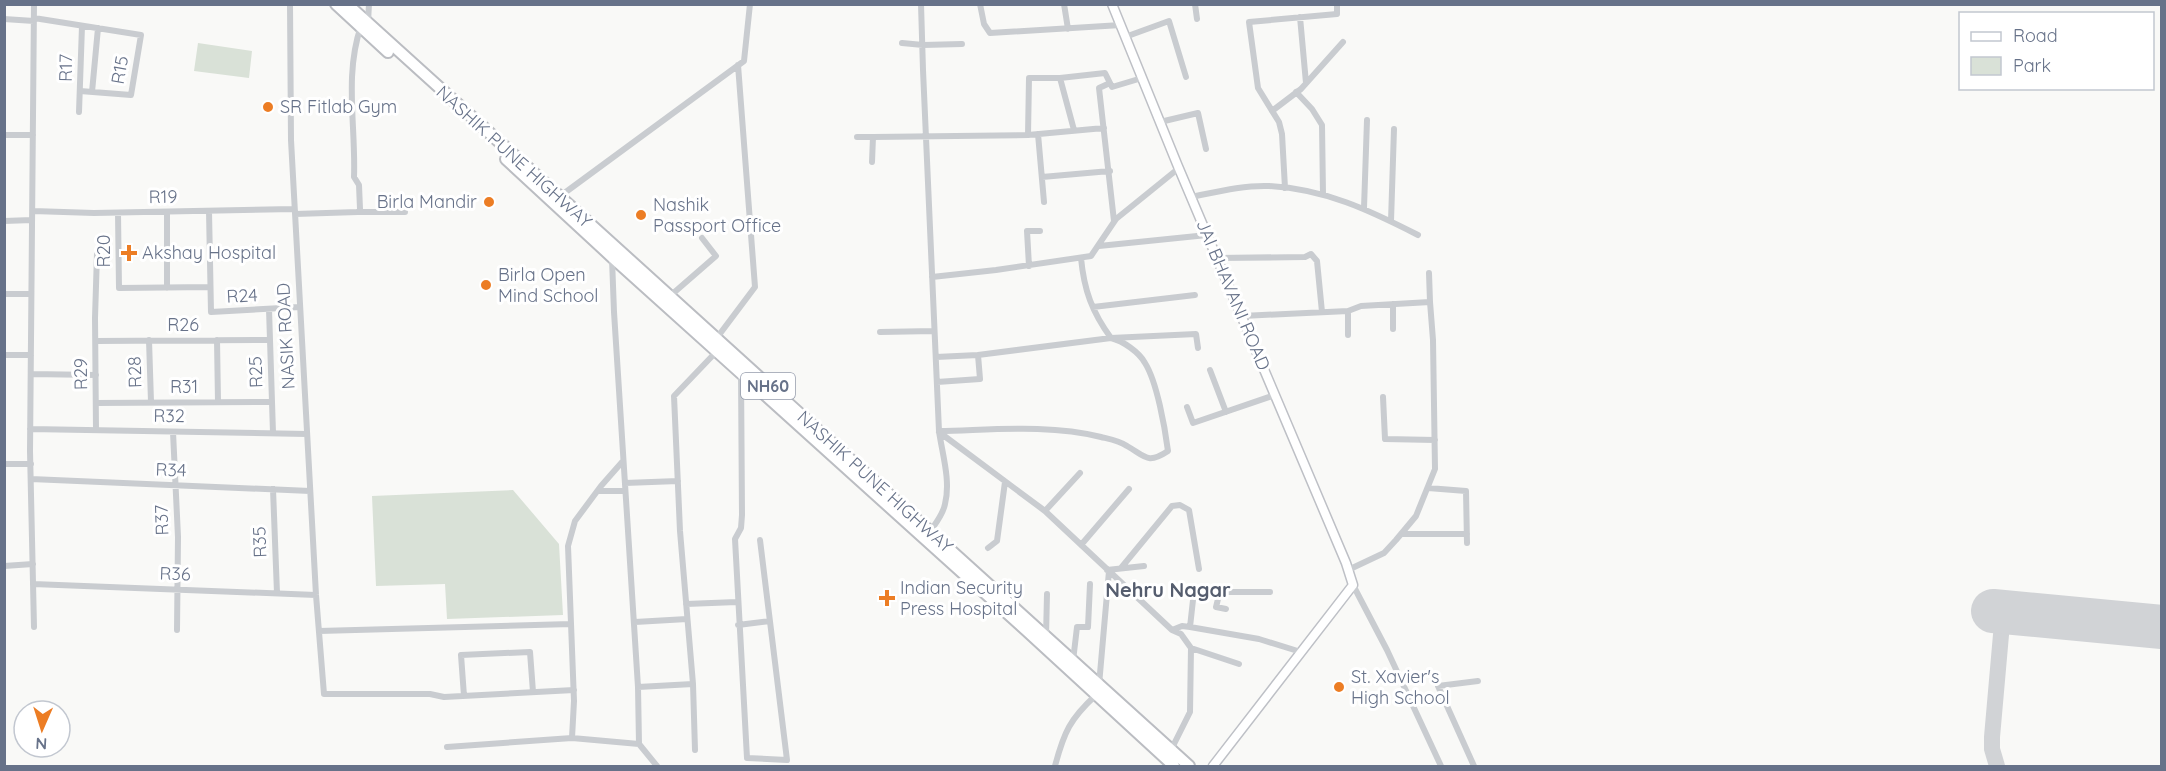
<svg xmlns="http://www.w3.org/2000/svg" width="2166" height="771" font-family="Quicksand,sans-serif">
  <rect width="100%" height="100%" fill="#f9f9f7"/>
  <path fill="#d9e1d7" d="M198,43L252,51L249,78L194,71Z
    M513,490L559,544L563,615L447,619L445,584L376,586L372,496Z"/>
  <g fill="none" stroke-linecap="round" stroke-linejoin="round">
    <path stroke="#d1d3d6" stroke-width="16" d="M1997,766L1992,749V737L2003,612"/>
    <path stroke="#d1d3d6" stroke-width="44" d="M1993,611L2162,627"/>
    <g stroke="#bec0c6" stroke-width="11">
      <path id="secondary" d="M1112,4L1177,164L1346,563L1353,585L1213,766"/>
    </g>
    <g stroke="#bbbdc2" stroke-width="14">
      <path id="highway" d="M336,4L388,52
        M347,4L1189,766
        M506,159L612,257L1026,630L1174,766"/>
    </g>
    <path stroke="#c9ccd0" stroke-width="6" d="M290,4L291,140L316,595L324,694H430L444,697L574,690
      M921,4L923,70L939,431C942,453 951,481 945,504C943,515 935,524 929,533
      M980,4L984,24L990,33L1121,25
      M1064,4L1068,29
      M1195,4L1197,19
      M1300,17L1306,83
      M34,18L141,35L131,95L80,91
      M4,19L34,21
      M368,22L369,4
      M1125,37L1169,21L1186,77
      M902,43L923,45L962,44
      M1060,78L1105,73L1112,87L1142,78
      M1110,83L1099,88L1114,221
      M92,92L98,28
      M1296,92L1312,109L1322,125L1323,194
      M1272,111L1301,89L1343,42
      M79,112L82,26
      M1160,122L1198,113L1206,149
      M1038,134L1044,202
      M4,135H33
      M1028,135L1029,78H1060L1074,130
      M857,137H873
      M872,162L873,137L1028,135L1104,128
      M1042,177L1110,171
      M1285,188L1282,134L1279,122L1258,88L1249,22L1337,14V4
      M559,197L744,61L750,4
      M1191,197C1216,192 1244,185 1269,186C1325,189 1369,210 1418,235
      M1364,208L1367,120
      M33,211L94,213L294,209
      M209,211L211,312L300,307
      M167,212V288
      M358,212H405
      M118,213L119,288L210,287
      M295,214L358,212L360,209L359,185L354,177C356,127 344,75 361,26
      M4,221L32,220
      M1391,221L1394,129
      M1099,246L1207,235
      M1217,258L1305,257L1311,254L1317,261L1322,312
      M612,259L614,312L638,687L639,744L657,766
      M1029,266L1027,231H1040
      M932,277L996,270L1091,256L1116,219L1179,168
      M4,294H31
      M670,296L716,256L702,238
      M1393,304V329
      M1093,307L1195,295
      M269,309L273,433
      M1242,316L1348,311L1361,306L1430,302L1429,273
      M880,332L934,331
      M1348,335V311
      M716,339L755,287L738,65
      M149,340L151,402
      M217,340L218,402
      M96,341L270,340
      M4,355H31
      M936,357L978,355
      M1210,370L1226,412
      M741,373L742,515L741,528L735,539L747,758L787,760L760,540
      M31,374L96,375
      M937,382L980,379L978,355L1111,338L1196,334L1198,348
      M1383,397L1385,439L1435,440
      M96,403L272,402
      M1187,407L1193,423L1275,395
      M30,429L307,434
      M96,430L95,318L97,254
      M939,431C993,430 1049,424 1101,437C1109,439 1120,441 1127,446C1145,456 1147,465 1168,451C1165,428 1157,382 1145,363C1139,352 1123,341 1111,338C1092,312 1084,290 1081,258
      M173,432L178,537L177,630
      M939,432L1045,511L1172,630L1181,634L1191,648L1190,712L1171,750
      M4,464H31
      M31,479L310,491
      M625,483L678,481
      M1428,488L1466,491L1467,543
      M273,489L277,593
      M598,491H625
      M1045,511L1080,473
      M1401,534H1467
      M1081,545L1129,489
      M988,548L997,541L1005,482
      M4,566L33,564
      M1121,568L1172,506L1180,505L1189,510L1199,569
      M1107,570L1144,566
      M1348,570L1384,553L1396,540L1416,516L1435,469L1433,340L1430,302
      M33,584L316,595
      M1353,585L1387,650L1441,766
      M1270,592H1224L1219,595L1194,591L1190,627L1259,639L1301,652
      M1219,595L1216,607L1226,609
      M686,604L737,602
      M635,622L687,619
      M738,625L770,621
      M34,627L30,451L34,4
      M1172,630L1182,626L1190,627
      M319,631L571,624
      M1046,637L1047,594
      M1191,648L1239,664
      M1073,661L1077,627H1088L1090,584
      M1099,685L1109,571
      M638,687L693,684
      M464,696L461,655L530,652L533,692
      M572,738L574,701L568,546L575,521L601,486L623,461
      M447,747L572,738L639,744
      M695,750L693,684L680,531L674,396L717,351
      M1055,766C1064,732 1070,719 1096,695
      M1474,766L1438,686L1478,681"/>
    <use href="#secondary" stroke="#fff" stroke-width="8"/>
    <use href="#highway" stroke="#fff" stroke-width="10"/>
  </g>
  <g fill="#ec7d24" stroke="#fff" stroke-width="2">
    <circle cx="268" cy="107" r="6"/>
    <circle cx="489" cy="202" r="6"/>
    <circle cx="641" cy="215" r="6"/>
    <path d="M126 244h6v6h6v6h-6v6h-6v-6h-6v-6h6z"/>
    <circle cx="486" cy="285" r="6"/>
    <path d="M884 589h6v6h6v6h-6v6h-6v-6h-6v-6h6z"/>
    <circle cx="1339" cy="687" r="6"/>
  </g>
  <g text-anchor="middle" stroke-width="6" stroke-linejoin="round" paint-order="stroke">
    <rect fill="#fff" stroke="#959cac" stroke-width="1.5" x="741" y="373" width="54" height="26" rx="4.5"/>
    <g font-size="16" font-weight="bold" fill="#677289">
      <text x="768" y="392">NH60</text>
    </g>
    <g font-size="18" fill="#677289" stroke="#fff">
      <text transform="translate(66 68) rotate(-89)" y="6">R17</text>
      <text transform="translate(120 70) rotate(-80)" y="6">R15</text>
      <text transform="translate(514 157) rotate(42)" y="6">NASHIK PUNE HIGHWAY</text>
      <text transform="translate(163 197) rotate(-1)" y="6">R19</text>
      <text transform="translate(104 251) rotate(-90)" y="6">R20</text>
      <text transform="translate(1233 295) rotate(67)" y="6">JAI BHAVANI ROAD</text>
      <text transform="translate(242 296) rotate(-3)" y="6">R24</text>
      <text x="183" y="331">R26</text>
      <text transform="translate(286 336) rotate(-93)" y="6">NASIK ROAD</text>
      <text transform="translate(135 372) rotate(-92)" y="6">R28</text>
      <text transform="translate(256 372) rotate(-92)" y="6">R25</text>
      <text transform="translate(81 374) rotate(-91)" y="6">R29</text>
      <text x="184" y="393">R31</text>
      <text transform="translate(169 416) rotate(1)" y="6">R32</text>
      <text transform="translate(171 470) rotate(2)" y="6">R34</text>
      <text transform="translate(875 482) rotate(42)" y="6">NASHIK PUNE HIGHWAY</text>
      <text transform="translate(162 520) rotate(-92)" y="6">R37</text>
      <text transform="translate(260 542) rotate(-92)" y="6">R35</text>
      <text transform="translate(175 574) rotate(2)" y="6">R36</text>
    </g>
    <g font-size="18" fill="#677289" stroke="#fff" text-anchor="start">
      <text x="280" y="113">SR Fitlab Gym</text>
      <text x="477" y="208" text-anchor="end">Birla Mandir</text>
      <text x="653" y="211">Nashik<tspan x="653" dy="21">Passport Office</tspan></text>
      <text x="142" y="259">Akshay Hospital</text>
      <text x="498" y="281">Birla Open<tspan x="498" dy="21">Mind School</tspan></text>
      <text x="900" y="594">Indian Security<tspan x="900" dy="21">Press Hospital</tspan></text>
      <text x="1351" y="683">St. Xavier's<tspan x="1351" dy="21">High School</tspan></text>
    </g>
    <g font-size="20" font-weight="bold" fill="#555d6e" stroke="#fff">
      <text x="1168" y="597">Nehru Nagar</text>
    </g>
  </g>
  <rect width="2166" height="771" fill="none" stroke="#677289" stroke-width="12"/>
  <rect x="1959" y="12" width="195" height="78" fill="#ffffff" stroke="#c2c7d0" stroke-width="1.5"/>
  <rect x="1971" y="32" width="30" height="9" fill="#ffffff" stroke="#c2c7d0" stroke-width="1.5"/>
  <text x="2013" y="42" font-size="18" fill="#677289">Road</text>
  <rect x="1971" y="57" width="30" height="18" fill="#d9e1d7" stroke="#c2c7d0" stroke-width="1.5"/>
  <text x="2013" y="72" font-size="18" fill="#677289">Park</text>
  <g transform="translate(42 729) rotate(183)"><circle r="28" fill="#ffffff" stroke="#c2c7d0" stroke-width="1.5"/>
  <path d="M0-4.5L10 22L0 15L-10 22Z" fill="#ec7d24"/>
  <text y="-9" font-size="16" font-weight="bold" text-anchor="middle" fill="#677289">N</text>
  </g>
</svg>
